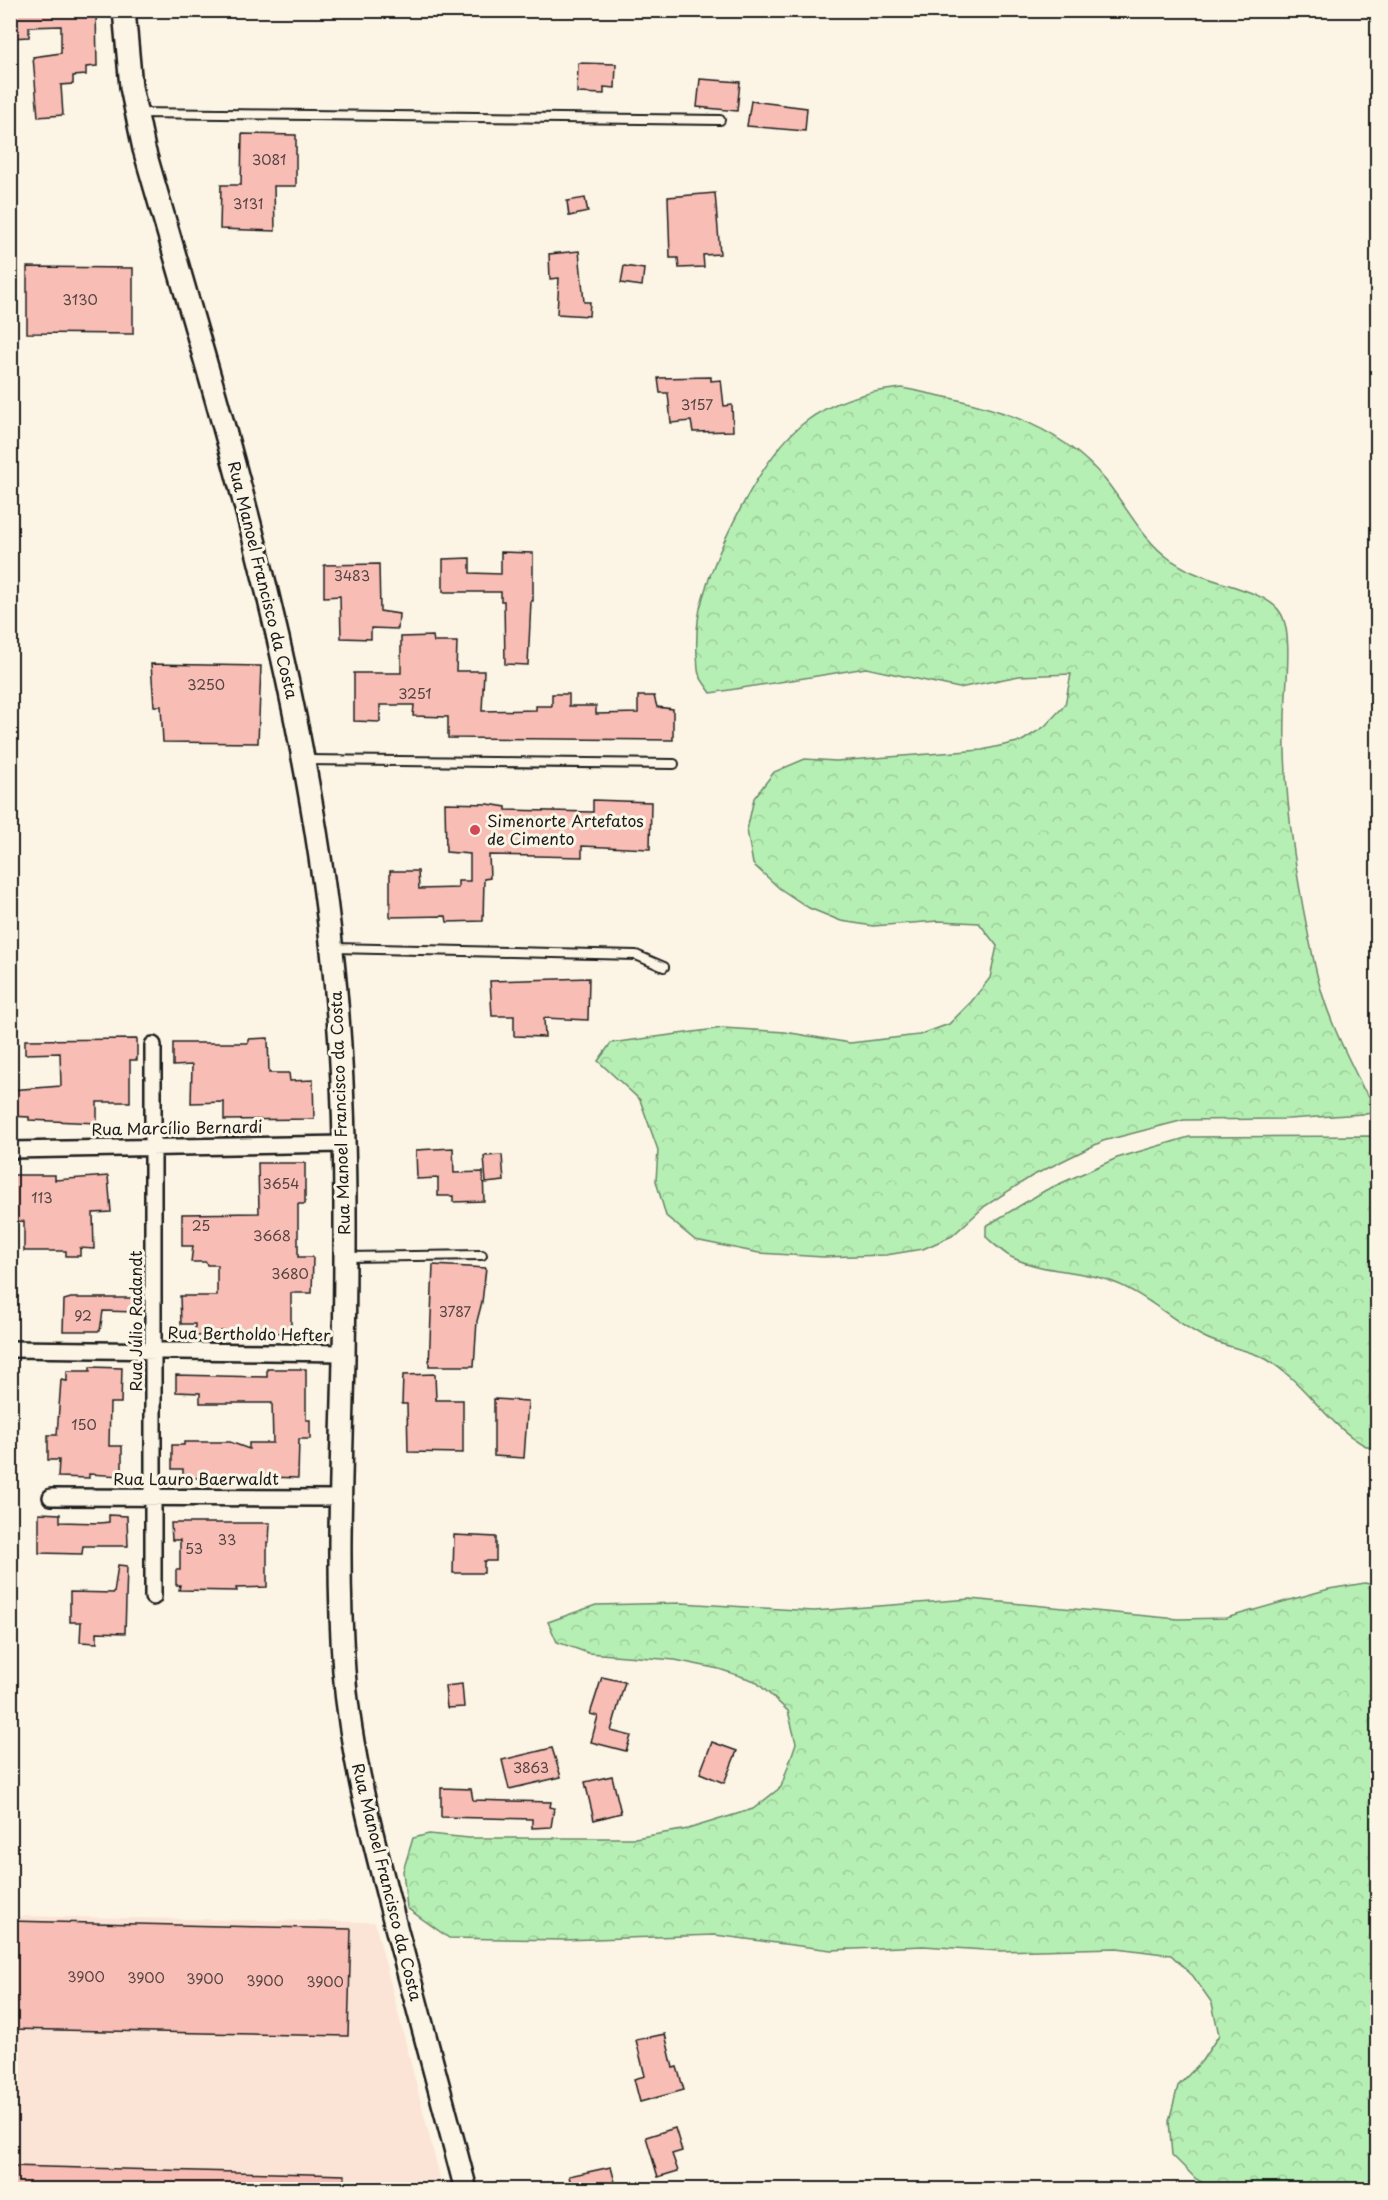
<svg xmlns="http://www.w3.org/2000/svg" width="1388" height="2200" font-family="'Playpen Sans',sans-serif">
  <defs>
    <pattern id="forest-crowns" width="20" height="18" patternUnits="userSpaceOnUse" patternTransform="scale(1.5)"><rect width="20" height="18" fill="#b6efb3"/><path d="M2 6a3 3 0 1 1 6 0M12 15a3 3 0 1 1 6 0" fill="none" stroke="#9ccc99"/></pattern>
  </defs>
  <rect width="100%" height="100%" fill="#fcf5e5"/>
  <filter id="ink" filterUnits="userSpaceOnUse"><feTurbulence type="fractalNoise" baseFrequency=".0167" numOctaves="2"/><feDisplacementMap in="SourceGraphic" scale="12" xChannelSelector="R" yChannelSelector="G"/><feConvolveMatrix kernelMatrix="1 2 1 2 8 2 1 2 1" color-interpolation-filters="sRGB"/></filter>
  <g filter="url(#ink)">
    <path fill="#fbe4d6" d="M11,1916L375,1922L443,2189L11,2190Z"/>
    <path fill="url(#forest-crowns)" stroke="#698668" stroke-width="1.5" d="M902,388C978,403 1055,418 1106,481C1127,507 1143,541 1171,560C1179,565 1188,571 1197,574C1219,584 1267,592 1280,612C1292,629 1287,675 1286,695C1280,782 1296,881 1315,966C1324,1010 1343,1048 1363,1088C1368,1097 1378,1103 1377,1113L1288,1119L1184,1120L1103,1141L1032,1176L985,1206L952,1236L923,1249L886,1255L823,1257L759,1253L695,1240L666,1216L656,1181L658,1150L640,1100L598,1061L611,1043L723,1028L785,1032L850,1043L919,1035L949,1024L971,1002L990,978L997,946L979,923L938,921L873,926L841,921L809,908L779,888L753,864L747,830L754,798L774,772L805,759L836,761L982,750L1022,741L1044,727L1065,705L1071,674L1019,676L959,688L866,668L711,693C707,687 701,680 699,674C697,669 698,661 697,656C696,636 697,616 703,597C718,546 763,454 805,422C834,400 867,391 902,388Z
      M1377,1136V1451C1330,1433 1309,1384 1266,1359C1248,1349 1222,1347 1202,1336C1168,1318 1142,1290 1104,1279C1075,1270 1039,1271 1011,1257C1002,1252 994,1244 986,1237V1226L1046,1190L1117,1158L1189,1137Z
      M1365,1583L1378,1586L1377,2189H1214L1196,2179L1172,2155L1169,2121L1178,2086L1201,2062L1219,2035L1212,2003L1193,1976L1171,1955L1117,1948L1000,1951L923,1946L831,1950L715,1935L564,1940L449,1938L407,1908L403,1871L413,1838L429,1834L469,1838H635L688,1829L753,1809L781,1787L796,1743L788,1711L755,1681L719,1669L675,1660L588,1653L557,1642L548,1622L596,1605L681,1603L814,1611L970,1599L1178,1619L1226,1618L1329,1589Z"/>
    <path fill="#f8bdb4" stroke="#1c1c1c" stroke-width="1.5" d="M10,10H96L97,66L86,67V75L73,76V84L61,85L63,115L38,117L33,57L61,53V26L29,27V37L10,38Z
      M578,63L616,64L615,88L604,87V94L577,93Z
      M700,79L740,82L737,111L697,107Z
      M751,101L807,108L805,131L747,126Z
      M242,134L296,135V186H274L275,231L220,229L221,185H241Z
      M715,193L720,254L703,255L704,267L679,268L678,258H670L668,197Z
      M585,198L588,212L569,216L567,201Z
      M579,251L584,302H590L589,316L557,314L559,278L550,279L549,254Z
      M624,266L644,269L642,286L621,283Z
      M27,267L133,268V334L27,333Z
      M711,377V381L721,380L724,406L732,405L733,431L693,432L691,421L671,423L668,393H660L658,378Z
      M501,552L533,553V601H531L528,665L505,664L504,601H501V592H443V559L470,558V573L501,574Z
      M379,564L380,611L399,614L398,629L371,628V639L341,638L340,596L324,597V565Z
      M433,636L434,642H457L456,671H484L482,711L536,710V706H552V694H569V706H596V714L638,713V696H654L657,707L673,709V740L448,738V717L413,716L414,705H380V722L354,721V673H401V637Z
      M151,664L261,666L258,743L163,742L161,706H154Z
      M593,800L651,802L650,849L582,846V857L489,855L490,878L484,879L483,921L447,922L446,916L390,917V871H418L419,889L458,888V881H470V854L446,852L445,803L488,804L506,807V810L593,812Z
      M589,978L588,1020L544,1018L545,1037L514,1036V1016H492L490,981Z
      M268,1038L269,1073H289L290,1081L313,1080L314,1119L224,1120V1102L191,1103L192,1065L173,1066V1043H248V1039Z
      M137,1039V1060H130V1102H97V1123L29,1120V1117L10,1116V1090L61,1086L60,1053L25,1054V1040Z
      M453,1148L454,1173L483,1172L484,1201L453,1202V1196H438V1178L417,1179L416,1150Z
      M502,1155L504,1181L486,1183L484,1156Z
      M258,1163H305V1204H298V1257H313L312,1293H291V1330H282V1333L220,1331V1335L195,1336V1324H181L180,1296H217V1265H207L206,1262H191L193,1246H182V1214L259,1213Z
      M10,1175H55V1180L108,1176L111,1212L93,1213L94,1249L80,1248V1256H66V1251H24V1221L10,1222Z
      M433,1265L486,1268L482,1302L477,1321L474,1366H429Z
      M71,1298H136V1312L103,1311L100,1331H63L64,1300Z
      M90,1367L122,1368L121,1403H110L109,1446H122V1476L89,1474V1478L58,1477L59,1460H48V1435H57L61,1380L67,1381V1371H90Z
      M267,1369H306V1420H310V1439H299L298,1478L211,1475V1478H183V1469H172V1445H184V1442H230L249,1449V1443H273L272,1403H200V1393L176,1392V1375L267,1377Z
      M435,1374L436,1400H463V1453L408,1452L407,1404H402L403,1375Z
      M494,1399L528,1401L524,1458L494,1456Z
      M39,1513L60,1514V1522L100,1523L109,1522V1515L127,1516L128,1546H83L82,1554L39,1553Z
      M171,1523H270L269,1542H267V1587L236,1588L237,1591L179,1590L180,1585H176V1570H180V1540H172Z
      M454,1535L496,1537V1561H484V1573H453Z
      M118,1565L127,1566L125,1633L97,1632V1643L80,1642L81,1622H70V1592L114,1593Z
      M602,1677L625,1682L611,1731L631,1736L626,1751L591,1742L598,1716L590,1714Z
      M462,1684L464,1707L447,1708L445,1686Z
      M712,1742L737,1751L724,1783L700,1773Z
      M552,1748L561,1777L509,1789L502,1760Z
      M612,1776L621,1813L594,1820L585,1782Z
      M441,1788L471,1789L473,1800L551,1802L550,1807L554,1808L551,1827L532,1828V1819L441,1817Z
      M10,1921L351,1929L348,2036L10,2029Z
      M665,2034L673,2068L677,2067L684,2090L640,2102L634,2079L645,2076L636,2040Z
      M675,2128L682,2151L672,2154L678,2171L658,2177L646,2137Z
      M10,2166L345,2175L344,2190H10Z
      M611,2167L617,2190H572L569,2176Z"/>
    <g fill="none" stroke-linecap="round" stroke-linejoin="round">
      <g stroke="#1c1c1c" stroke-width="12">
        <path id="lane" d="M137,113L720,120
          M305,760L674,764
          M334,948L636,955L664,967
          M347,1257L482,1255"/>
      </g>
      <g stroke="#1c1c1c" stroke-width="20">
        <path id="street" d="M10,1150L344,1144
          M10,1349L344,1353
          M51,1497L341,1498
          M153,1597V1045"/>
      </g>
      <g stroke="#1c1c1c" stroke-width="26">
        <path id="secondary" d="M124,10L131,87L144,149C220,413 303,676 332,951C347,1086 346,1222 344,1358C342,1462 336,1567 344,1671C351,1758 374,1843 396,1927C419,2014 443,2102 466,2190"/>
      </g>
      <use href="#lane" stroke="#fcf5e5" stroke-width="8"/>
      <use href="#street" stroke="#fcf5e5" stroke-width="15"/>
      <use href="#secondary" stroke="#fcf5e5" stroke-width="21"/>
    </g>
  </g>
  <circle fill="#d1495b" stroke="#fcf5e5" stroke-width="2" cx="475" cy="830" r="6"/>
  <g text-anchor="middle" stroke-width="6" stroke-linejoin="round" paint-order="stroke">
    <g font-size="14" fill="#534442">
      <text x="269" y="165">3081</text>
      <text x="248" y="209">3131</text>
      <text x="80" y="305">3130</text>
      <text x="697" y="410">3157</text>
      <text x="352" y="581">3483</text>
      <text x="206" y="690">3250</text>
      <text x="415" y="699">3251</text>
      <text x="281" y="1189">3654</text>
      <text x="42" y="1203">113</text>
      <text x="201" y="1231">25</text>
      <text x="272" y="1241">3668</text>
      <text x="290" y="1279">3680</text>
      <text x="455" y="1317">3787</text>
      <text x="83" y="1321">92</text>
      <text x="84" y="1430">150</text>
      <text x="227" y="1545">33</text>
      <text x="194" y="1554">53</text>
      <text x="531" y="1773">3863</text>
      <text x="86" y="1982">3900</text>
      <text x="146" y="1983">3900</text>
      <text x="205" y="1984">3900</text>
      <text x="265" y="1986">3900</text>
      <text x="325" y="1987">3900</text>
    </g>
    <g font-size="16" fill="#1c1c1c" stroke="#fcf5e5">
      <text transform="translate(263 580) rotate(76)" y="6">Rua Manoel Francisco da Costa</text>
      <text transform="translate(340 1113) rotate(-92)" y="6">Rua Manoel Francisco da Costa</text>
      <text transform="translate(177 1128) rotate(-1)" y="6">Rua Marcílio Bernardi</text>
      <text transform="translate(136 1321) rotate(-90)" y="6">Rua Júlio Radandt</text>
      <text transform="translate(249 1334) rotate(1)" y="6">Rua Bertholdo Hefter</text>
      <text x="196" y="1485">Rua Lauro Baerwaldt</text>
      <text transform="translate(387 1882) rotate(76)" y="6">Rua Manoel Francisco da Costa</text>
    </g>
    <g font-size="16" fill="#1c1c1c" stroke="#fcf5e5" text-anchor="start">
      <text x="487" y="827">Simenorte Artefatos<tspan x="487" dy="18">de Cimento</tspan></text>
    </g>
  </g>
  <rect width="1388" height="2200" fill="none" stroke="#fcf5e5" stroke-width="36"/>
  <rect x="18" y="18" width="1352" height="2164" fill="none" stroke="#1c1c1c" stroke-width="2" filter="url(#ink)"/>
</svg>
